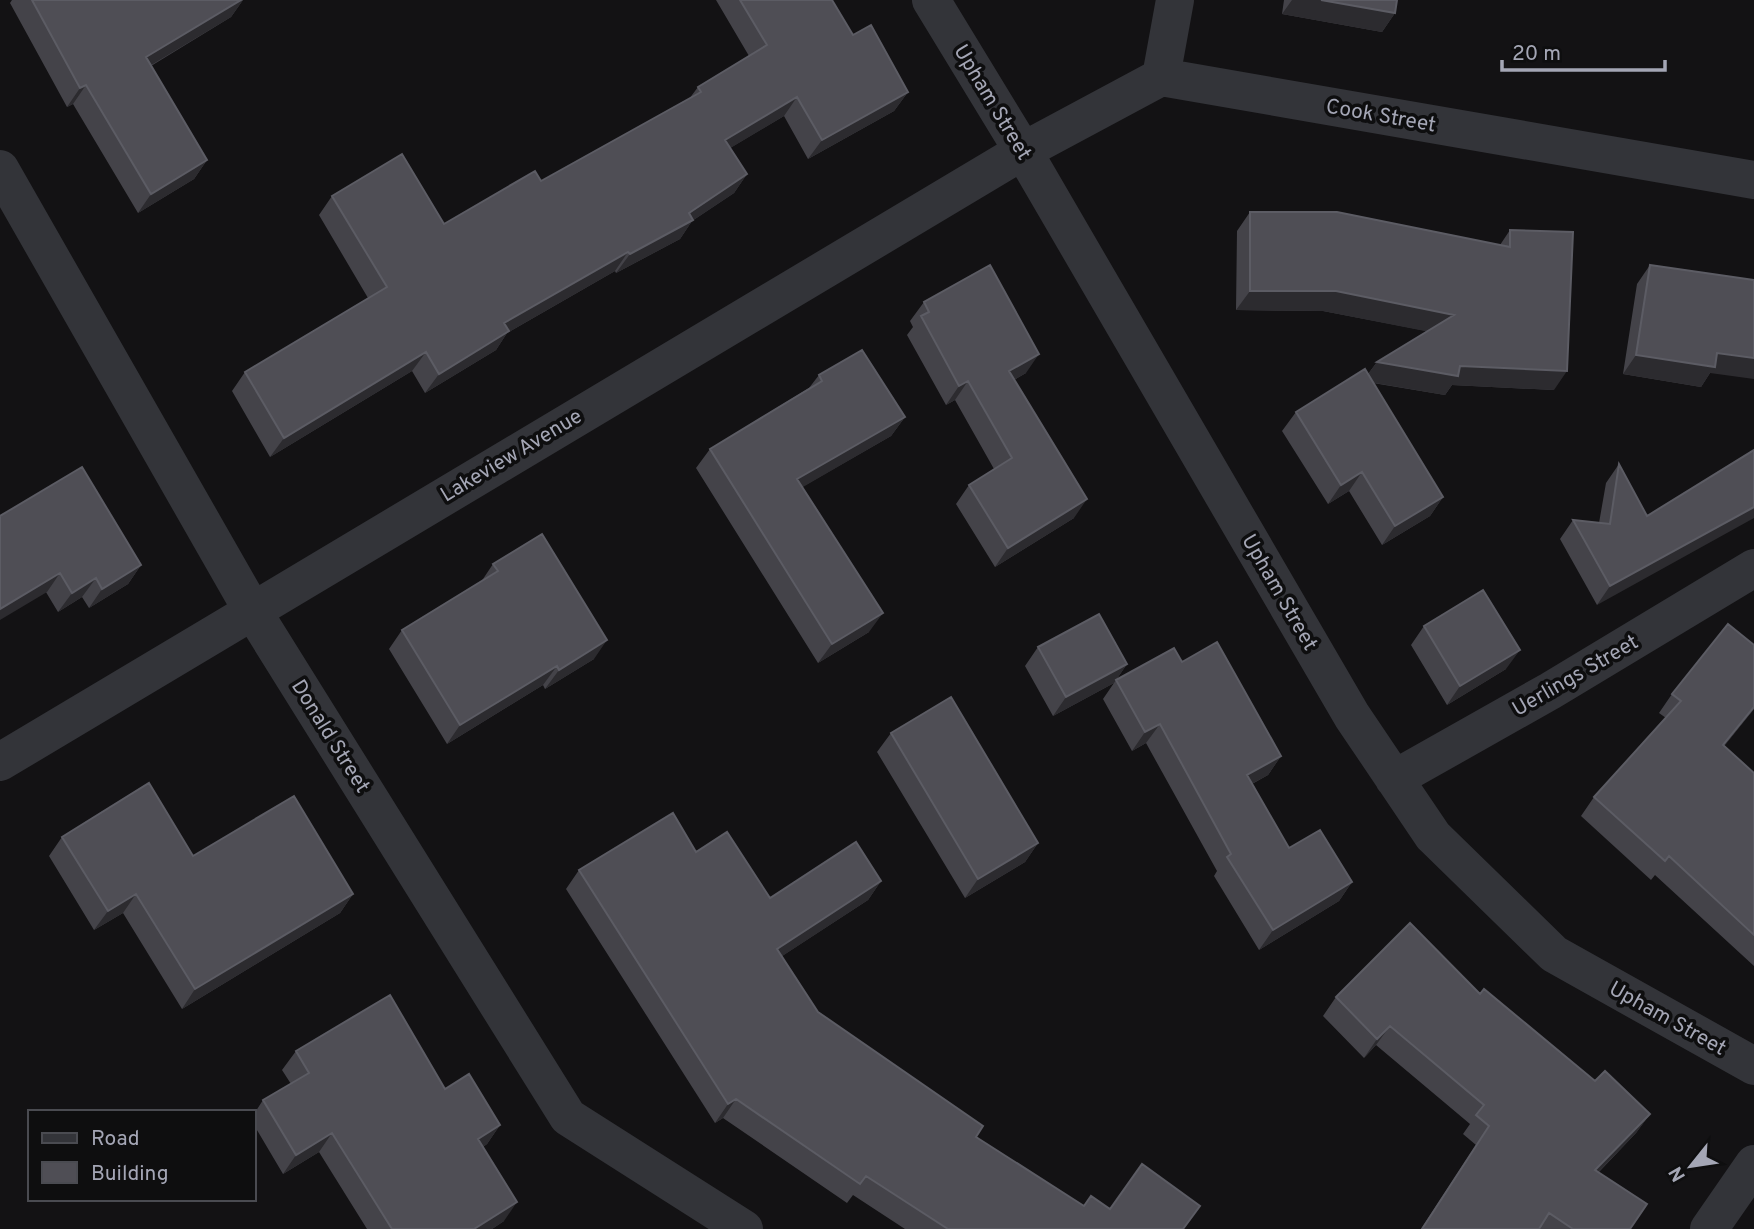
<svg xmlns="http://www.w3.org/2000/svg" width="1754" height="1229" font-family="Overpass,sans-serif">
  <rect width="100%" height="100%" fill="#131214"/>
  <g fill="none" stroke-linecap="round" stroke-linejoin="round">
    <path stroke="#333439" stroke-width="38" d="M931,0L1023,151L1352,716L1433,836L1554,954L1754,1066
      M1161,77L1175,0
      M0,169L252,610L568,1117L744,1229
      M0,762L1023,151L1161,77L1754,180
      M1394,779L1550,691L1754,568
      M1709,1229L1754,1164"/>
  </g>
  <path fill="#444349" d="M12,0H243L231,17L151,66L207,160L194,179L138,213L73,104L67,107L10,3Z
    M716,0H832L853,35L908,92L894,111L808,159L784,116L730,148L747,174L734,193L692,221L680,239L616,273L615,271L507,333L496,350L425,393L412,371L270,457L232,391L245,372L368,298L319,215L332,196L444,224L541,181L689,99L698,87L749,56Z
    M1284,0H1397L1395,13L1382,32L1282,14Z
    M1250,212L1500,245L1510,230L1554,390L1452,385L1445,395L1373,383L1443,497L1430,516L1382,545L1349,491L1328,504L1282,431L1296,412L1368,374L1377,362L1427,331L1323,311L1236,310L1237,231Z
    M1650,265L1710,373L1701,387L1623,374L1637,284Z
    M924,302L1026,373L1014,380L1074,518L995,567L956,504L969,485L994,469L955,400L946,405L907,335L913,327L910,321Z
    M819,375L905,417L891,436L802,487L869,632L818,663L696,468L710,449L809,388Z
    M1754,450L1597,605L1560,539L1573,520L1599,523L1606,483L1619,464L1647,516Z
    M0,516L141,565L128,584L89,608L82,597L58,612Z
    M493,564L594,659L545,689L543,685L447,744L389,649L402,630L481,582Z
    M1424,626L1506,669L1447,705L1411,645Z
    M1754,645V709L1724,746L1754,773V966L1655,875L1651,880L1581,816L1594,797L1666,718L1659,713L1672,694Z
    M1038,647L1127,664L1114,683L1053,716L1025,666Z
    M1182,662L1281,756L1268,775L1252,784L1289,848L1352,882L1339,901L1259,950L1214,876L1217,871L1146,743L1132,751L1103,699L1116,680Z
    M891,733L1038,843L1025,862L965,898L877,752Z
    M62,837L193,856L353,894L340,913L182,1009L123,913L94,930L49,856Z
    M696,852L770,898L881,881L868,900L782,956L818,1012L976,1137L1084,1206L1110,1209L1184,1229H905L853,1195L847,1203L723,1118L715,1123L566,889L579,870Z
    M1480,994L1595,1081L1650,1114L1636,1133L1599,1172L1630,1229H1421L1476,1145L1463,1134L1470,1124L1376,1045L1364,1058L1323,1016L1336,997Z
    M296,1051L445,1089L500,1125L487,1144L483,1147L504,1221L492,1229H367L319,1152L283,1174L254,1125V1114L263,1100L291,1084L282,1070Z"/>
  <path fill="#2c2b2f" d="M241,0H243L231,17L133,76L146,57Z
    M1292,0H1321L1395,13L1382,32L1282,14Z
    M86,85L73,104L67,107L80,88Z
    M908,92L894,111L808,159L822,140Z
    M797,97L784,116L712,159L725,140Z
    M207,160L194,179L138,213L151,194Z
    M747,174L734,193L692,221L680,239L616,273L630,254Z
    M628,252L615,271L507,333L496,350L425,393L439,374L504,323Z
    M1250,291H1336L1454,315L1440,334L1323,311L1236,310Z
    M426,352L412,371L270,457L284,438Z
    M1717,353L1754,358V379L1710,373L1701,387L1623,374L1636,355Z
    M1039,354L1026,373L996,390L1009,371Z
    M1377,362L1460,366L1567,371L1554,390L1452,385L1445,395L1363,381Z
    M968,381L955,400L946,405L959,386Z
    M905,417L891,436L784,498L797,479Z
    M1362,472L1349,491L1328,504L1341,485Z
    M1443,497L1430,516L1382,545L1395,526Z
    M1087,499L1074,518L995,567L1008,548Z
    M1754,507V518L1597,605L1610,586Z
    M141,565L128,584L89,608L102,589Z
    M60,573L47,592L0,620V609Z
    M96,578L82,597L58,612L72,593Z
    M883,613L869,632L818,663L832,644Z
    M607,640L594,659L545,689L559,670Z
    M1520,650L1506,669L1447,705L1460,686Z
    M1127,664L1114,683L1053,716L1066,697Z
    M557,666L543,685L447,744L460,725Z
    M1754,707V709L1710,764L1723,745Z
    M1160,724L1146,743L1132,751L1145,732Z
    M1281,756L1268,775L1233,794L1247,775Z
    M1038,843L1025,862L965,898L978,879Z
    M881,881L868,900L764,968L777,949Z
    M1352,882L1339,901L1259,950L1273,930Z
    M136,894L123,913L94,930L108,911Z
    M353,894L340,913L182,1009L195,989Z
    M1390,1026L1376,1045L1364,1058L1377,1039Z
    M736,1099L723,1118L715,1123L728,1104Z
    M1650,1114L1636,1133L1582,1189L1595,1170Z
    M500,1125L487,1144L465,1159L478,1139Z
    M332,1133L319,1152L283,1174L296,1155Z
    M517,1202L504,1221L492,1229H474Z"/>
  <path fill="#4f4e55" stroke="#5c5c64" stroke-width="2" d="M32,0H241L146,57L207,160L151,194L86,85L80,88Z
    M740,0H832L853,35L871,25L908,92L822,140L797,97L725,140L747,174L689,213L693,220L630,254L628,252L504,323L509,331L439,374L426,352L284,438L245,372L387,287L332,196L402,154L444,224L535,171L541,181L701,92L698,87L767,45Z
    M1321,0H1397L1395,13Z
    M1250,212H1337L1510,247V230L1573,232L1567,371L1460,366L1458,376L1377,362L1454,315L1336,291H1250Z
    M990,265L1039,354L1009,371L1087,499L1008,548L969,485L1012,458L968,381L959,386L921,316L929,312L924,302Z
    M1650,265L1754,280V358L1717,353L1715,367L1636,355Z
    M862,350L905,417L797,479L883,613L832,644L710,449L822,381L819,375Z
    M1365,369L1443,497L1395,526L1362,472L1341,485L1296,412Z
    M1754,450V507L1610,586L1573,520L1610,524L1619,464L1647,516Z
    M82,467L141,565L102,589L96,578L72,593L60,573L0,609V516Z
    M542,534L607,640L559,670L557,666L460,725L402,630L498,571L493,564Z
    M1483,590L1520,650L1460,686L1424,626Z
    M1099,614L1127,664L1066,697L1038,647Z
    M1728,624L1754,645V707L1723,745L1754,773V935L1669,856L1665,861L1594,797L1681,701L1672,694Z
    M1217,642L1281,756L1247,775L1289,848L1320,830L1352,882L1273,930L1227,857L1231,854L1160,724L1145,732L1116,680L1174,648L1182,662Z
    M951,697L1038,843L978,879L891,733Z
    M149,783L193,856L294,796L353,894L195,989L136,894L108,911L62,837Z
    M673,813L696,852L727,832L770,898L856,842L881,881L777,949L818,1012L983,1126L976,1137L1084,1206L1091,1196L1110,1209L1142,1164L1200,1206L1183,1229H948L866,1176L860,1184L736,1099L728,1104L579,870Z
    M1410,923L1480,994L1484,989L1595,1081L1605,1071L1650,1114L1595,1170L1647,1204L1630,1229H1573L1549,1213L1539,1229H1422L1489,1126L1476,1115L1484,1105L1390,1026L1377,1039L1336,997Z
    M390,995L445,1089L469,1074L500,1125L478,1139L517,1202L474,1229H392L332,1133L296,1155L263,1100L309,1073L296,1051Z"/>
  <g text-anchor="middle" stroke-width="7" stroke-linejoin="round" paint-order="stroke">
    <g font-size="21" fill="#a4a6b5" stroke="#0e0e0f">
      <text transform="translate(993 102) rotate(59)" y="7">Upham Street</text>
      <text transform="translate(1381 115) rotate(10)" y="7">Cook Street</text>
      <text transform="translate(511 455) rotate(-31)" y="7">Lakeview Avenue</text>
      <text transform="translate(1280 592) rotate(60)" y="7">Upham Street</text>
      <text transform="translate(1575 675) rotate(-30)" y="7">Uerlings Street</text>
      <text transform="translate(331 736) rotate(58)" y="7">Donald Street</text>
      <text transform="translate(1668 1018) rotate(29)" y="7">Upham Street</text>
    </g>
  </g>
  <rect x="28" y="1110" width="228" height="91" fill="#0e0e0f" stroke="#4a4b51" stroke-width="2"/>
  <rect x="42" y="1133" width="35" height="10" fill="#333439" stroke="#4a4b51" stroke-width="2"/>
  <text x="91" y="1145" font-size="21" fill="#a4a6b5">Road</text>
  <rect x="42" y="1162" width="35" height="21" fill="#4f4e55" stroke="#4a4b51" stroke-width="2"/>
  <text x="91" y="1180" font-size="21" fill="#a4a6b5">Building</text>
  <g transform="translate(1691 1166) rotate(240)" stroke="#0e0e0f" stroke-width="5" paint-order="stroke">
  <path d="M0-5L12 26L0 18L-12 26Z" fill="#a4a6b5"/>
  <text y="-10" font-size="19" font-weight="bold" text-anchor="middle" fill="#a4a6b5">N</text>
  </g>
  <path d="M1502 60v10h163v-10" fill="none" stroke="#a4a6b5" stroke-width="3.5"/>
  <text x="1512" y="60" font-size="21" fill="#a4a6b5" stroke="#0e0e0f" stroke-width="5" paint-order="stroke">20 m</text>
</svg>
